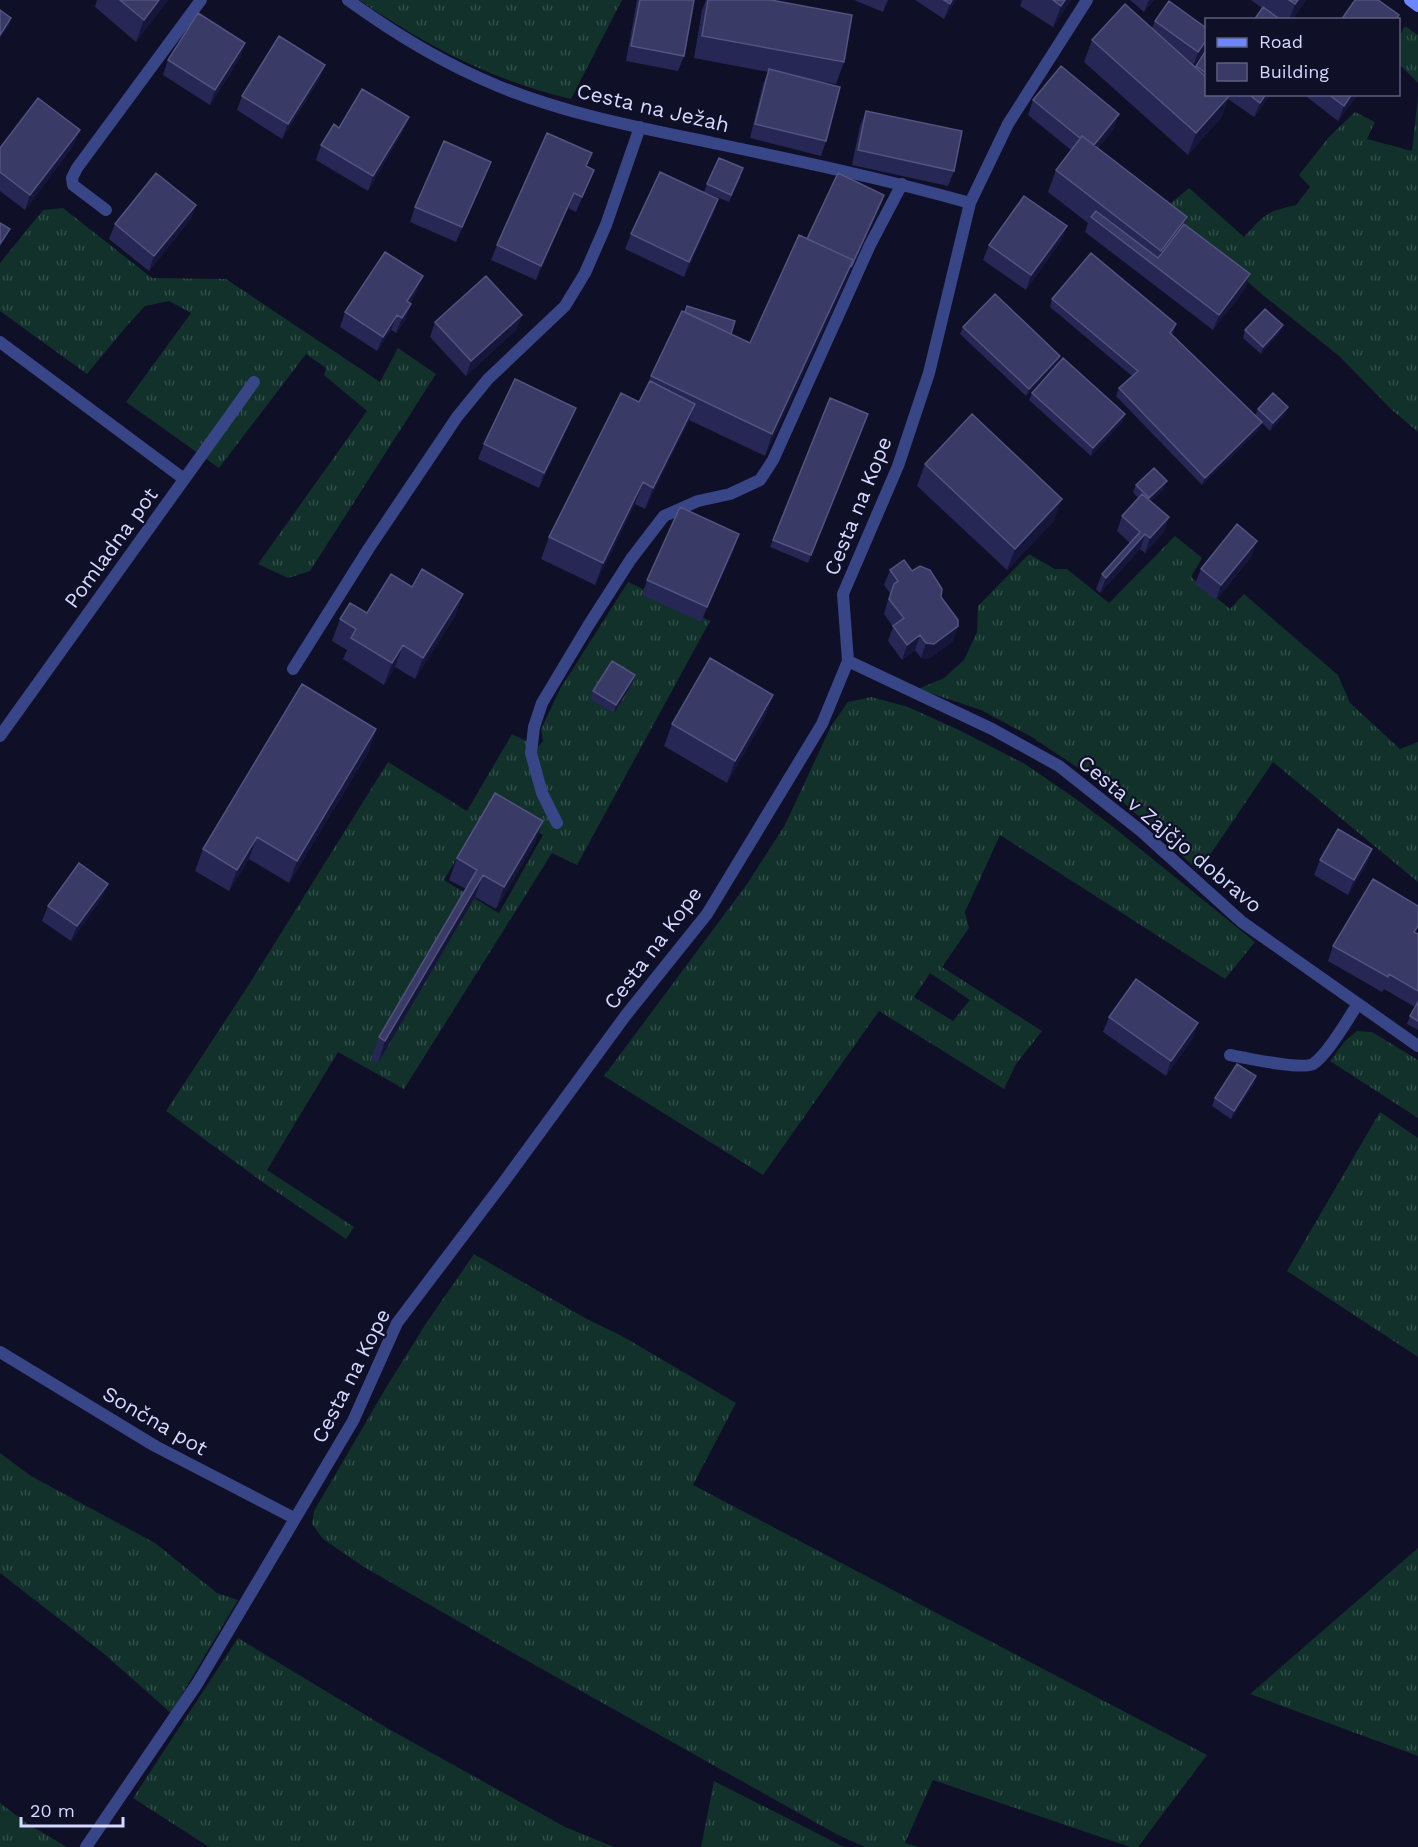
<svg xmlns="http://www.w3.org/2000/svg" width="1418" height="1847" font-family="'Work Sans',sans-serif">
  <defs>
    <pattern id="grass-tufts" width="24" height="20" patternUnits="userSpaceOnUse" patternTransform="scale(1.5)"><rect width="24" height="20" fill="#11312a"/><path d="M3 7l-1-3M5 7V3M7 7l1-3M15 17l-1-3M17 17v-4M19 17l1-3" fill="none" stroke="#334e4a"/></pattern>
  </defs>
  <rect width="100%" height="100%" fill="#0f0f27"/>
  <path fill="url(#grass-tufts)" fill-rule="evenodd" d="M359,0H622L571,99C495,82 423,44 359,0Z
    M1405,26L1418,35V83L1399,64V37Z
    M1418,95V432L1392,410L1339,356L1264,296L1164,209L1189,188L1244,237C1265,214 1265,212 1296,205L1310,187L1299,175L1328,138L1355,112L1375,122L1367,139L1412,151Z
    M63,208L152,278L226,279L380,382L398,348L436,374L310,571L288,578L258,564L367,411L324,375L326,368L306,354L219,468L126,402L191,313L169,301L145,306L125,328L87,374L0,311V263L43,210Z
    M1175,536L1202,558L1191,577L1230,609L1244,594L1338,675L1350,703L1400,749L1418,742V882L1273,762L1199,871L1104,785L1030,736L981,710L918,689L944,678L964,660L977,632L978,606L1029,554L1055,569H1067L1109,603Z
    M628,582L710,621L577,865L552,853L404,1089L338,1052L267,1170L354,1227L346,1239L261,1181L166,1111L246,989L388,762L467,811L512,734L538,747L543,741L541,729L560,689ZM488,806L543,835L499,913L444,880Z
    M871,697L908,707L959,730L1025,764L1076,799L1112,826L1255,942L1225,979L1000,835L965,912L969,928L942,967L1042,1031L1016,1064L1004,1089L879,1011L763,1175L604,1076L747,884L785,825L831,726L848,702ZM930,973L970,1000L953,1021L914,997Z
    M1357,1031L1372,1032L1418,1060V1118L1330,1061L1345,1041Z
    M1380,1112L1418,1138V1357L1287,1271Z
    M474,1254L585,1318L622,1336L736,1403L693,1485L1207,1755L1138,1847H1130L933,1780L905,1843L919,1847H865L838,1835L508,1650L364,1567L323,1539L312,1524L314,1511L387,1386L425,1325Z
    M0,1453L31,1476L155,1543L217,1593L238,1600L171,1713L103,1653L0,1573Z
    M1418,1548V1756L1250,1694Z
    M238,1638L387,1728L565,1827L614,1847H209L133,1798Z
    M714,1781L844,1847H701Z
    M0,1803L28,1824L67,1847H0Z"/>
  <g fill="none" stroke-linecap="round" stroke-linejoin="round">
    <path stroke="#384587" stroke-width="12" d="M557,823L542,793L531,753L534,727L542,703L588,626L631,559L664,516L698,501L730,494L760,480L773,460L870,245L902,184
      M1230,1055C1246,1058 1302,1070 1313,1064C1328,1054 1347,1020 1358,1004"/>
    <path stroke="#384587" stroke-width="12" d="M348,0C395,34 444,64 498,86C566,114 641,128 713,143C799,161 885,179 970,203
      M106,210L73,185L72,178L77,168L201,0
      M0,342L184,479
      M848,661L992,729L1059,766L1141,831L1242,922L1418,1046
      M293,669L369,548L457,417L488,379L565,306L585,273L606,225L640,127
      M0,736L254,382
      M0,1352L155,1446L294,1518
      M86,1847L197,1684L353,1421L397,1323L503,1183L626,1015L707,914L822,724L848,661L843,594L898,466L929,373L970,203L1008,124L1087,0"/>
    <path stroke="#6c86ff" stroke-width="12" d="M1410,0L1418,6"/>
  </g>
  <path fill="#272755" d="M97,0H168L136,42L95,7Z
    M637,0H694L684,56L678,71L626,61Z
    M706,0H771L844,62L836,84L807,79L826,141L821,156L750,138L763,84L768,72L694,58L702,10Z
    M854,0H888L883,12Z
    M915,0H956L944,19Z
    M1022,0H1071L1053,27L1020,6Z
    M1130,0H1154L1144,12Z
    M1251,0H1306L1292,20H1254L1262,8Z
    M1155,21L1206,28L1194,65L1196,67L1206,50V94H1271L1254,117L1228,99L1221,118L1188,155L1084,62L1092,40L1152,28Z
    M245,43L240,58L210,105L163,75L168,60Z
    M319,80L282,139L237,110L242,96Z
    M1303,94H1358L1338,121Z
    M1033,100L1114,129L1098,148L1187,217L1184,224L1250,274L1245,289L1213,330L1085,232L1088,223L1048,192L1056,170L1071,150L1028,115Z
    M866,111L954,171L948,186L852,165L860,126Z
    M339,128L403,131L368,191L316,160L321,145Z
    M74,145L25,210L0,191V148Z
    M491,162L485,177L456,242L410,222L415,207Z
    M587,167L594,170L576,212L568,208L536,280L491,260L497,245Z
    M741,176L729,202L704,192L707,184Z
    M884,195L879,210L765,456L689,420L645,509L635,504L595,585L541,559L549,537L639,402L651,376L685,312L687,306L731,334L750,343L807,239Z
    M718,199L713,214L684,277L625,249L631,234Z
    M196,205L190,220L149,271L109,239L115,224Z
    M1067,226L1061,241L1026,290L983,260L989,245Z
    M417,291L410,303L406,319L396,333L391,330L377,351L340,327L345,312Z
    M1052,299L1174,332L1172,334L1255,416L1258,409L1285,415L1270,431L1262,423L1259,430L1202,485L1116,396L1119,388L1132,376L1050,307Z
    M522,315L516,330L466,376L430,337L435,322Z
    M963,327L1057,363L1026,396L960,334Z
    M1245,330L1280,332L1261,354L1243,338Z
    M1032,393L1125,414L1122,422L1091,456L1029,400Z
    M830,398L868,414L808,563L770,547Z
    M570,423L539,488L478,459L484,444Z
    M925,464L1054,521L1007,570L917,486Z
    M1136,485L1164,489L1151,501L1169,517L1164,532L1145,553L1140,549L1100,593L1096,589L1102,574L1130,543L1117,531L1122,516L1138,498L1133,492Z
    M734,549L701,622L642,595L647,580Z
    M1252,556L1216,600L1195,584L1201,569Z
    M890,570L912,571L941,597L953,641L929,659L921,658L915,650L902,660L888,641L893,627L884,614L890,593L884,585Z
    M463,594L455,616L415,679L395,667L384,685L343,659L347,650L332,641L340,619Z
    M633,682L614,713L590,699L593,691Z
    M773,695L765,717L727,783L664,746L672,724Z
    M376,729L369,751L289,883L249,859L229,891L195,871L203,849Z
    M535,843L496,909L475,897L378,1063L371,1059L379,1037L466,889L449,880L457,858Z
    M1372,849L1367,863L1348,895L1314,875L1320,860Z
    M102,898L71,941L42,921L48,906Z
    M1417,933L1418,934V1030L1407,1024L1410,1016L1415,1007L1384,989L1382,992L1328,961L1333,946Z
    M1109,1017L1193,1038L1166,1076L1103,1032Z
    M1254,1084L1231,1119L1212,1106L1215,1098Z"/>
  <path fill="#16163b" d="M159,0H168L136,42L144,20Z
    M952,0H956L944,19L950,4Z
    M1065,0H1071L1053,27L1061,6Z
    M1149,0H1154L1144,12Z
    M1298,0H1306L1292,20H1289L1295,4Z
    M11,18L9,26L0,38V35Z
    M1206,41V48L1193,67L1198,52Z
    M245,43L240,58L210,105L215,90Z
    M325,65L319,80L282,139L288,124Z
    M1266,94H1271L1254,117L1260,103Z
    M1352,94H1358L1338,121L1344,106Z
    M1229,96L1221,118L1188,155L1196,133Z
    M1119,114L1114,129L1086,163L1092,148Z
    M409,117L403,131L368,191L373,176Z
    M80,130L74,145L25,210L30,195Z
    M491,162L485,177L456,242L462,227Z
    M574,193L568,208L536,280L541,266Z
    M884,195L879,210L765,456L772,434Z
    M718,199L713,214L684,277L689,262Z
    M196,205L190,220L149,271L154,256Z
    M1187,217L1179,239L1155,266L1161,251Z
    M1067,226L1061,241L1026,290L1031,275Z
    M10,229L7,236L0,247V244Z
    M1250,274L1245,289L1213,330L1219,315Z
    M423,276L417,291L401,315L407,301Z
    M411,304L406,319L396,333L402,318Z
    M397,315L391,330L377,351L383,337Z
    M522,315L516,330L466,376L471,361Z
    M1176,324L1174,332L1167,340L1170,333Z
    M1283,325L1280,332L1261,354L1263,347Z
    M1060,356L1057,363L1026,396L1029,389Z
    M695,404L687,426L645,509L653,488Z
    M1288,407L1285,415L1270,431L1273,423Z
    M576,408L570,423L539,488L544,473Z
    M1125,414L1122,422L1091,456L1093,448Z
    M1262,422L1259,430L1202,485L1205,478Z
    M1167,481L1164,489L1146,506L1149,498Z
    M643,482L635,504L595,585L603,563Z
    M1062,499L1054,521L1007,570L1015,549Z
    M1169,517L1164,532L1145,553L1150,538Z
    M739,534L734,549L701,622L707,607Z
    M1145,534L1140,549L1100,593L1106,578Z
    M1257,541L1252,556L1216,600L1221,585Z
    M463,594L455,616L415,679L423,658Z
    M958,626L953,641L929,659L921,658L926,643Z
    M920,635L915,650L902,660L907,645Z
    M403,645L395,667L384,685L392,663Z
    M635,675L633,682L614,713L616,705Z
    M773,695L765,717L727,783L735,761Z
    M376,729L369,751L289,883L297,861Z
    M543,821L535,843L496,909L504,887Z
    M257,837L249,859L229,891L237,870Z
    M1372,849L1367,863L1348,895L1354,880Z
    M483,875L475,897L378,1063L385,1041Z
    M108,884L102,898L71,941L77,926Z
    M1198,1023L1193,1038L1166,1076L1171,1061Z
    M1256,1076L1254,1084L1231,1119L1234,1111Z"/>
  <path fill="#3a3a67" stroke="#52537f" stroke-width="1.5" d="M120,0H159L144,20Z
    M640,0H694L684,56L631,46Z
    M708,0H771L852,15L844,62L702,36Z
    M944,0H952L950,4Z
    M1053,0H1065L1061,6Z
    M1289,0H1298L1295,4Z
    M1355,0H1378L1399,15L1396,20H1341Z
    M1169,1L1206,28V41L1198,52L1155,21Z
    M1125,4L1206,77V94H1227L1229,96L1196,133L1092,40Z
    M1263,7L1281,20H1254Z
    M0,10L11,18L0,35Z
    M198,13L245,43L215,90L168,60Z
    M279,36L325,65L288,124L242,96Z
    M1206,50V73L1196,66Z
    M1061,66L1119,114L1094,145L1082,136L1080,138L1033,100Z
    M769,69L840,87L826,141L755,124Z
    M362,89L409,117L373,176L321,145L334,124L339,128Z
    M1248,94H1266L1260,103Z
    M1328,94H1352L1344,106Z
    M38,98L80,130L30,195L0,172V148Z
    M866,111L962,131L954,171L858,150Z
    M547,133L592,153L586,166L594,170L582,197L574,193L541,266L497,245Z
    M1082,136L1187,217L1161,251L1056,170Z
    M444,141L491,162L462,227L415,207Z
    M719,158L743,168L731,195L707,184Z
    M660,172L718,199L689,262L631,234Z
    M156,173L196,205L154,256L115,224Z
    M838,173L884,195L851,267L853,260L807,239Z
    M1024,196L1067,226L1031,275L989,245Z
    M1096,211L1158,258L1184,224L1250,274L1219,315L1091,217Z
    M0,223L10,229L0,244Z
    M799,235L853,260L772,434L651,376L682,311L750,343Z
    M385,252L423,276L407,301L411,304L402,318L397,315L383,337L345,312Z
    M1091,253L1176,324L1170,333L1262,422L1205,478L1119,388L1138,371L1052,299Z
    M486,276L522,315L471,361L435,322Z
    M995,294L1060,356L1029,389L963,327Z
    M687,306L735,321L731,334L685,312Z
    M1265,309L1283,325L1263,347L1245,330Z
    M1063,358L1125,414L1093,448L1032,393Z
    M515,379L576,408L544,473L484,444Z
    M650,381L695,404L653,488L643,482L603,563L549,537L621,393L639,402Z
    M1273,393L1288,407L1273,423L1258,409Z
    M830,398L868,414L811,555L773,540Z
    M972,414L1062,499L1015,549L925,464Z
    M1154,468L1167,481L1149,498L1136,485Z
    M1142,494L1169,517L1150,538L1145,534L1106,578L1102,574L1140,532L1122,516Z
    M680,507L739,534L707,607L647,580Z
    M1237,524L1257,541L1221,585L1201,569Z
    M904,560L912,571L920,566L930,570L942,589L941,597L958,620V626L934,644L926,643L920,635L907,645L893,626L904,618L889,599L894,584L898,581L890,570Z
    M422,569L463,594L423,658L403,645L392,663L351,638L356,629L340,619L350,603L367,613L391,574L412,587Z
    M710,658L773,695L735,761L672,724Z
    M612,661L635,675L616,705L593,691Z
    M302,684L376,729L297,861L257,837L237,870L203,849Z
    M495,793L543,821L504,887L483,875L385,1041L379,1037L477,870L457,858Z
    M1338,829L1372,849L1354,880L1320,860Z
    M79,863L108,884L77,926L48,906Z
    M1373,879L1418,906V926L1414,932L1418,934V991L1389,974L1388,977L1333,946Z
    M1136,979L1198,1023L1171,1061L1109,1017Z
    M1418,1002V1021L1410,1016Z
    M1237,1064L1256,1076L1234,1111L1215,1098Z"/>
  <g text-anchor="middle" stroke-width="4.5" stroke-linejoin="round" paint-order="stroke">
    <g font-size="21" fill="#d5d8ff" stroke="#0f0f27">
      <text transform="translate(653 108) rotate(13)" y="7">Cesta na Ježah</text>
      <text transform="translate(858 506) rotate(-68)" y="7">Cesta na Kope</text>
      <text transform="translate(111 548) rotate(-54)" y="7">Pomladna pot</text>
      <text transform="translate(1170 834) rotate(40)" y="7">Cesta v Zajčjo dobravo</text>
      <text transform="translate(653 948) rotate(-53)" y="7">Cesta na Kope</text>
      <text transform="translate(351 1376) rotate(-63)" y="7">Cesta na Kope</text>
      <text transform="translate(155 1421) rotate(30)" y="7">Sončna pot</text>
    </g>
  </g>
  <rect x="1205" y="18" width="195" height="78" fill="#0f0f27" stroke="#5e5f7d" stroke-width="1.5"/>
  <rect x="1217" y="38" width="30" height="9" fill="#6c86ff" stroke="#5e5f7d" stroke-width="1.5"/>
  <text x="1259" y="48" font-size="18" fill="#d5d8ff">Road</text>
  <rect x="1217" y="63" width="30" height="18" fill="#3a3a67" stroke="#5e5f7d" stroke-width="1.5"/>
  <text x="1259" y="78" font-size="18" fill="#d5d8ff">Building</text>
  <path d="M21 1817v9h102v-9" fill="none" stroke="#d5d8ff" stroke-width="3"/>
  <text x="30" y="1817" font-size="18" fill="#d5d8ff" stroke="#0f0f27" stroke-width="4.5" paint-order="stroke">20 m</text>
</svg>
